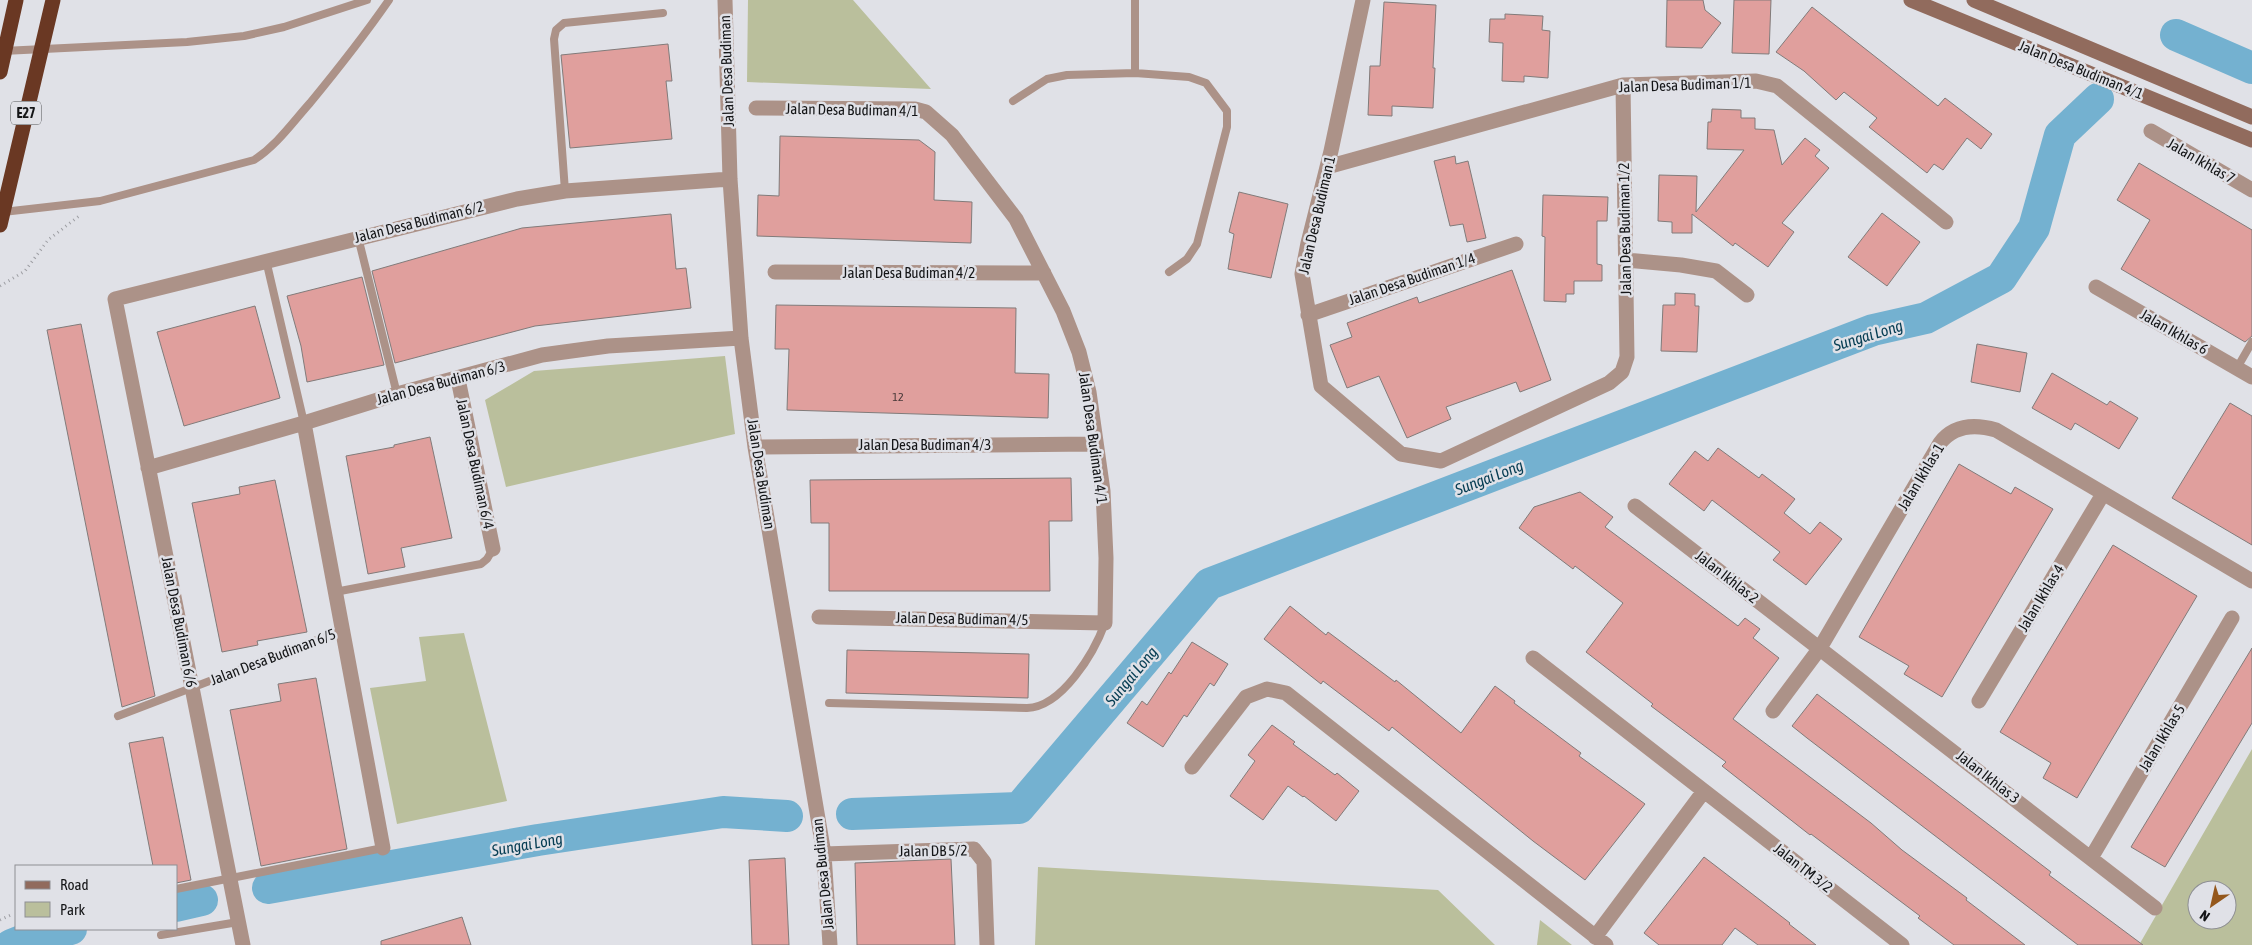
<svg xmlns="http://www.w3.org/2000/svg" width="2252" height="945" font-family="'Asap Condensed',sans-serif">
  <rect width="100%" height="100%" fill="#e0e1e7"/>
  <path fill="#babf9c" fill-rule="evenodd" d="M748,0H853L931,89L747,82Z
    M725,356L735,434L506,487L485,400L534,371Z
    M464,633L507,801L397,824L370,688L426,681L419,637Z
    M2252,749V945H2139ZM2197,890H2227V920H2197Z
    M1038,867L1438,890L1495,945H1035Z
    M1540,920L1572,945H1537Z"/>
  <g fill="none" stroke-linecap="round" stroke-linejoin="round">
    <path stroke="#74b1d0" stroke-width="32" d="M2176,35L2252,68
      M852,814L1019,808L1209,584L1873,330L1926,318L2001,278L2034,228L2060,135L2098,99
      M268,888L538,840L723,812L787,816
      M176,906L202,900
      M11,945L26,939L71,929"/>
  </g>
  <path fill="#e09f9d" stroke="#817b7a" d="M1667,0H1703L1705,10L1721,23L1702,48L1666,47Z
    M1734,0H1771L1769,54L1732,53Z
    M1384,2L1436,5L1433,68H1435L1433,108L1392,106V116L1368,115L1370,66H1380Z
    M1812,7L1938,106L1945,98L1992,134L1981,149L1967,138L1943,170L1934,164L1927,173L1869,127L1877,118L1844,92L1836,100L1804,71L1776,52Z
    M1505,14L1543,16L1542,30L1550,31L1548,78L1524,76V82L1502,81L1503,43L1489,42L1490,19H1505Z
    M668,44L672,81H666L672,139L570,148L561,55Z
    M1712,109L1741,110V118H1755V129L1774,130L1782,165L1805,138L1820,150L1815,156L1829,168L1782,223L1794,232L1768,267L1735,243L1733,246L1692,214V233H1672V222L1658,221L1659,175L1697,176L1696,212L1744,150L1707,149L1708,122H1711Z
    M780,136L919,140L935,152L934,200L972,202L971,243L757,236L758,195L779,196Z
    M1455,156L1456,164L1468,161L1486,238L1467,242L1463,224L1450,226L1434,161Z
    M2139,163L2252,230V336L2245,342L2121,269L2150,220L2117,200Z
    M1239,192L1288,204L1271,278L1228,269L1234,234L1229,232Z
    M1543,195L1608,197L1607,221H1597V264L1602,265V281H1574V294H1566V302L1544,301L1545,237L1542,236Z
    M1882,213L1920,242L1887,286L1848,257Z
    M671,214L676,269L686,268L691,308L535,326L395,363L372,271L522,228Z
    M1512,270L1551,380L1520,392L1516,382L1446,407L1451,419L1407,438L1379,376L1347,388L1330,345L1352,337L1347,323L1417,297L1419,303Z
    M362,277L384,365L307,382L301,346L287,296Z
    M1675,293L1695,294V306H1699L1697,352L1661,351L1663,305H1675Z
    M776,305L1016,308L1015,373L1049,374L1048,418L787,410L789,349H775Z
    M255,306L280,398L184,426L157,332Z
    M81,324L155,696L122,707L47,330Z
    M1977,344L2027,353L2020,392L1971,382Z
    M2052,373L2107,405L2110,401L2138,418L2119,449L2075,423L2071,430L2032,408Z
    M2230,403L2252,416V545L2172,498Z
    M430,437L452,538L401,548L405,567L368,574L346,456L394,447V445Z
    M1718,448L1759,478L1762,474L1795,499L1784,513L1810,534L1820,522L1842,539L1806,585L1773,560L1780,552L1712,500L1704,511L1669,484L1695,451L1708,461Z
    M1959,464L2011,494L2015,487L2053,509L1942,697L1904,674L1909,666L1859,637Z
    M1071,478L1072,521H1049L1050,591H829V523H811L810,480Z
    M275,480L307,632L257,641L258,645L222,652L192,503L240,494L239,487Z
    M1580,492L1613,517L1605,527L1738,626L1745,618L1760,629L1753,638L1779,658L1733,719L1871,823L1902,850L1967,898L1966,900L2025,945H1954L1918,918L1920,916L1811,834L1810,835L1722,766L1726,762L1651,706L1653,704L1586,652L1623,603L1575,566L1573,569L1519,528L1534,507Z
    M2113,545L2197,596L2077,798L2043,778L2051,763L2000,732Z
    M1290,606L1326,635L1328,632L1395,682L1396,680L1461,733L1495,686L1515,701L1514,703L1581,753L1579,756L1645,804L1585,880L1533,841L1392,727L1389,731L1323,681L1321,684L1264,639Z
    M1192,642L1228,664L1214,686L1210,683L1187,717L1184,715L1163,747L1127,723L1142,701L1147,705L1169,672L1171,674Z
    M2252,648V723L2165,867L2131,847Z
    M847,650L1029,654L1028,698L846,693Z
    M316,678L347,849L261,866L230,710L281,701L278,684Z
    M1817,694L2051,872L2049,875L2143,945H2078L1807,738L1792,726Z
    M1272,725L1295,742L1293,744L1335,775L1337,773L1359,791L1336,821L1304,796L1303,797L1288,786L1263,820L1230,796L1255,761L1248,755Z
    M163,737L191,880L176,883V866H153L129,743Z
    M1704,857L1790,923L1789,924L1816,945H1758L1735,928L1722,945H1659L1644,933Z
    M785,858L789,945H752L749,860Z
    M951,859L955,945H857L855,863Z
    M462,917L471,945H381V941Z"/>
  <g fill="none" stroke-linecap="round" stroke-linejoin="round">
    <path stroke="#9e9fa4" stroke-width="3" stroke-dasharray="1 4" stroke-linecap="butt" d="M0,286L25,271L48,240L79,216
      M0,920L13,914"/>
    <path stroke="#ac9288" stroke-width="8" d="M3,51L187,42L244,36L284,27L367,0
      M1135,73V0
      M1013,101L1047,79L1067,75L1135,73L1189,77L1206,83L1227,111V127L1197,244L1187,259L1169,272
      M565,191L554,39L556,30L564,23L663,13
      M3,212L100,201L254,160C277,145 292,123 310,103C338,69 364,36 389,0
      M358,237L397,394
      M266,260L304,423
      M2237,368L2252,342
      M335,592L481,564L487,559L493,549
      M829,703L1027,708C1062,707 1094,653 1105,623
      M118,716L343,630
      M176,889L383,848
      M161,935L238,922"/>
    <path stroke="#ac9288" stroke-width="15" d="M725,0L730,179L741,338L755,447L824,854L830,945
      M1363,0L1331,151L1308,243L1302,274L1321,386L1401,454L1441,461L1609,383L1622,372L1627,357L1623,85
      M756,108L915,109L926,112L952,135L1016,219L1063,311L1079,352L1089,392L1103,491L1106,558L1105,623L819,617
      M2151,131L2252,190
      M1327,167L1623,85L1756,81L1777,86L1946,222
      M1626,260L1681,265L1716,271L1747,295
      M775,272L1044,273
      M2096,287L2252,377
      M1308,315L1516,244
      M458,379L493,549
      M304,423L383,848
      M755,447L1095,444
      M148,468L304,423L397,394L542,355L608,346L741,338
      M1635,506L2155,908
      M1533,658L1902,945
      M1979,701L2103,494
      M1773,711L1820,648L1940,443C1954,425 1975,424 1996,430L2252,581
      M1192,767L1246,697L1267,689L1286,693L1606,945
      M824,854L974,849L984,862L987,945
      M2091,858L2232,618
      M1595,937L1704,791
      M243,945L115,299L517,199L565,191L730,179"/>
    <path stroke="#916b5d" stroke-width="15" d="M1911,0L2252,140
      M1974,0L2252,117"/>
    <path stroke="#6a3823" stroke-width="15" d="M0,72L16,0
      M0,225L53,0"/>
  </g>
  <g text-anchor="middle" stroke-width="5" stroke-linejoin="round" paint-order="stroke">
    <g font-size="12" fill="#473838">
      <text x="898" y="401">12</text>
    </g>
    <rect fill="#e0e1e7" stroke="#515255" stroke-width="1" x="11" y="101.5" width="30" height="23" rx="4"/>
    <g font-size="14" font-weight="bold" fill="#141517">
      <text x="26" y="118">E27</text>
    </g>
    <g font-size="15" fill="#141517" stroke="#e0e1e7">
      <text transform="translate(2081 70) rotate(22)" y="5">Jalan Desa Budiman 4/1</text>
      <text transform="translate(727 71) rotate(-92)" y="5">Jalan Desa Budiman</text>
      <text transform="translate(1685 85) rotate(-2)" y="5">Jalan Desa Budiman 1/1</text>
      <text transform="translate(852 110) rotate(1)" y="5">Jalan Desa Budiman 4/1</text>
      <text transform="translate(2201 161) rotate(30)" y="5">Jalan Ikhlas 7</text>
      <text transform="translate(1317 215) rotate(-77)" y="5">Jalan Desa Budiman 1</text>
      <text transform="translate(419 222) rotate(-14)" y="5">Jalan Desa Budiman 6/2</text>
      <text transform="translate(1625 229) rotate(-91)" y="5">Jalan Desa Budiman 1/2</text>
      <text x="909" y="278">Jalan Desa Budiman 4/2</text>
      <text transform="translate(1412 279) rotate(-19)" y="5">Jalan Desa Budiman 1/4</text>
      <text transform="translate(2174 332) rotate(30)" y="5">Jalan Ikhlas 6</text>
      <text transform="translate(441 383) rotate(-15)" y="5">Jalan Desa Budiman 6/3</text>
      <text transform="translate(1093 438) rotate(82)" y="5">Jalan Desa Budiman 4/1</text>
      <text x="925" y="450">Jalan Desa Budiman 4/3</text>
      <text transform="translate(475 464) rotate(78)" y="5">Jalan Desa Budiman 6/4</text>
      <text transform="translate(761 474) rotate(81)" y="5">Jalan Desa Budiman</text>
      <text transform="translate(1921 477) rotate(-59)" y="5">Jalan Ikhlas 1</text>
      <text transform="translate(1727 577) rotate(38)" y="5">Jalan Ikhlas 2</text>
      <text transform="translate(2041 598) rotate(-59)" y="5">Jalan Ikhlas 4</text>
      <text transform="translate(962 619) rotate(1)" y="5">Jalan Desa Budiman 4/5</text>
      <text transform="translate(179 622) rotate(79)" y="5">Jalan Desa Budiman 6/6</text>
      <text transform="translate(273 657) rotate(-21)" y="5">Jalan Desa Budiman 6/5</text>
      <text transform="translate(2162 738) rotate(-59)" y="5">Jalan Ikhlas 5</text>
      <text transform="translate(1988 777) rotate(38)" y="5">Jalan Ikhlas 3</text>
      <text transform="translate(933 851) rotate(-1)" y="5">Jalan DB 5/2</text>
      <text transform="translate(1803 868) rotate(38)" y="5">Jalan TM 3/2</text>
      <text transform="translate(823 874) rotate(-96)" y="5">Jalan Desa Budiman</text>
    </g>
    <g font-size="16" font-style="italic" fill="#063d53" stroke="#e0e1e7">
      <text transform="translate(1868 335) rotate(-17)" y="6">Sungai Long</text>
      <text transform="translate(1489 477) rotate(-21)" y="6">Sungai Long</text>
      <text transform="translate(1131 676) rotate(-50)" y="6">Sungai Long</text>
      <text transform="translate(527 844) rotate(-10)" y="6">Sungai Long</text>
    </g>
  </g>
  <rect x="15" y="865" width="162" height="65" fill="#e0e1e7" stroke="#8e8f94"/>
  <rect x="25" y="881" width="25" height="8" fill="#916b5d" stroke="#8e8f94"/>
  <text x="60" y="890" font-size="15" fill="#141517">Road</text>
  <rect x="25" y="902" width="25" height="15" fill="#babf9c" stroke="#8e8f94"/>
  <text x="60" y="915" font-size="15" fill="#141517">Park</text>
  <g transform="translate(2212 905) rotate(214)"><circle r="24" fill="#e0e1e7" stroke="#8e8f94"/>
  <path d="M0-4L9 19L0 12L-9 19Z" fill="#94571b"/>
  <text y="-8" font-size="14" font-weight="bold" text-anchor="middle" fill="#141517">N</text>
  </g>
</svg>
